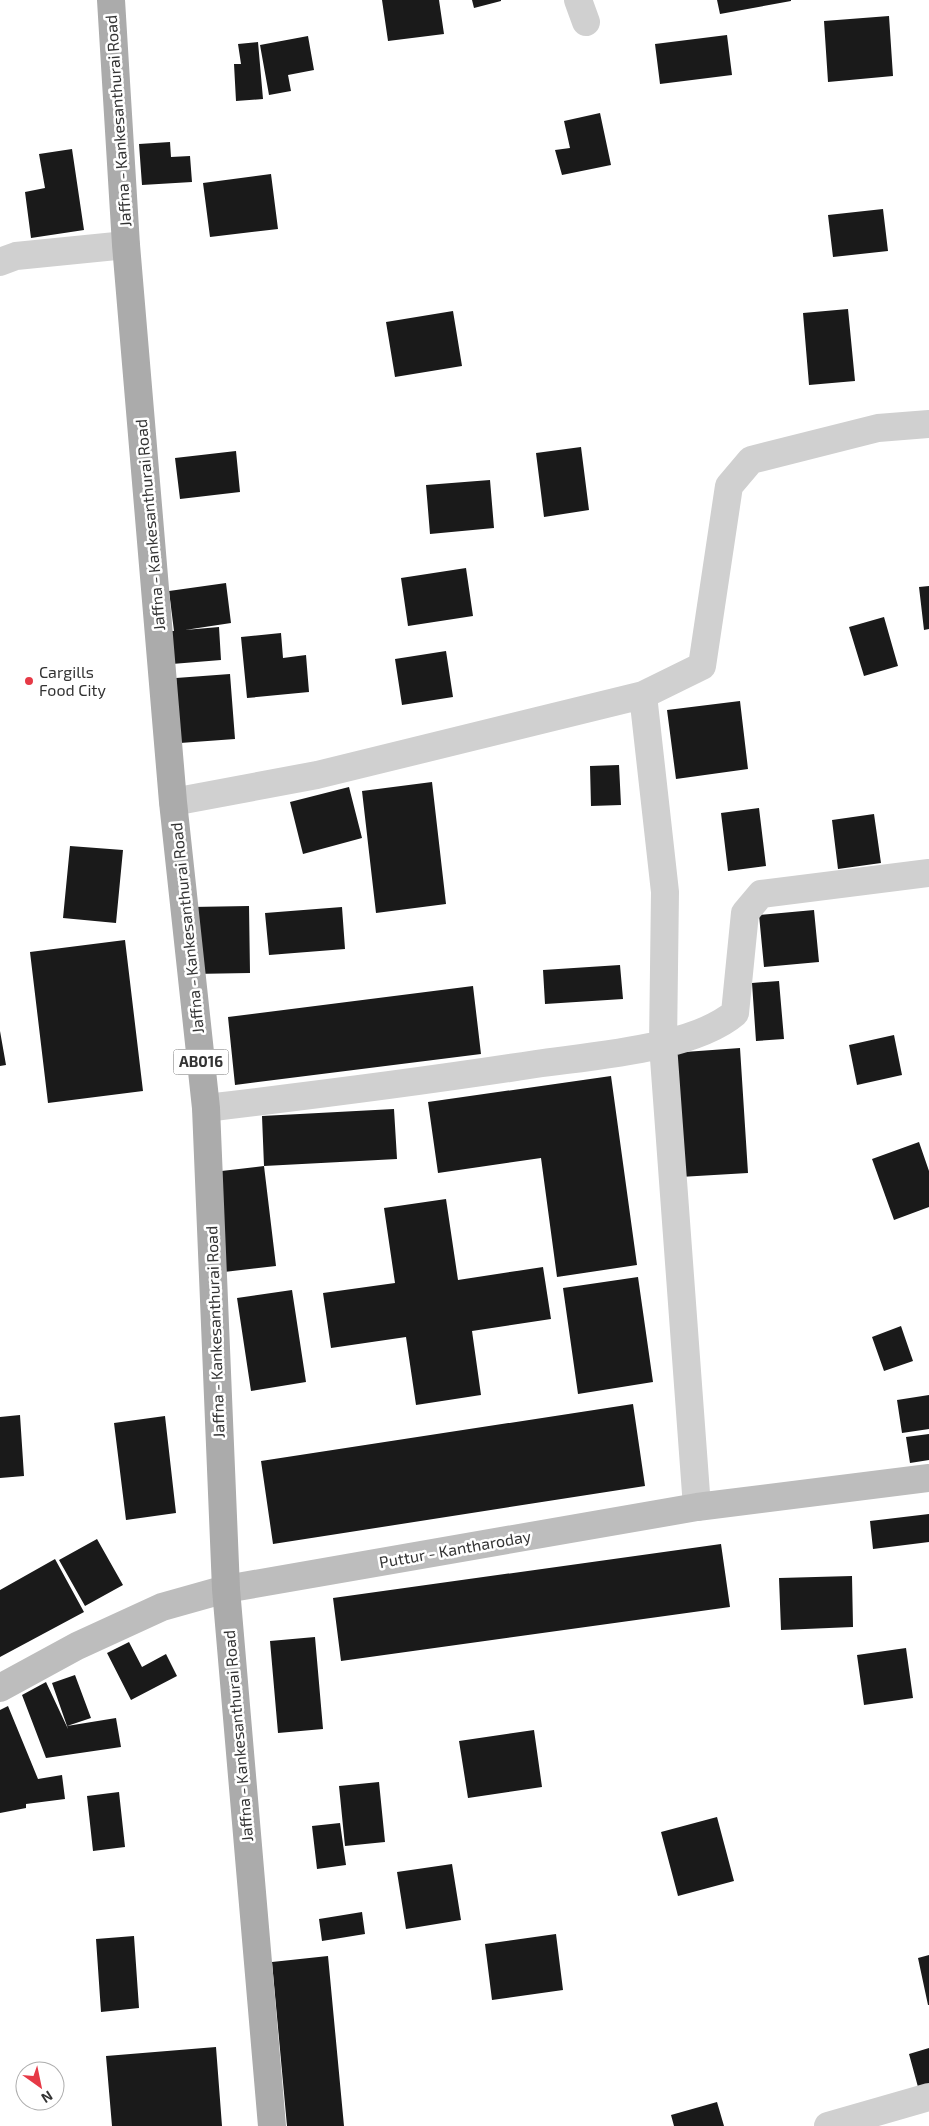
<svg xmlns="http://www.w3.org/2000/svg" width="929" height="2126" font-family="'Exo 2',sans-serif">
  <rect width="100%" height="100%" fill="#fff"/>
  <path fill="#1a1a1a" d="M382,0H439L444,34L388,41Z
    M472,0H501V1L474,8Z
    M717,0H791V1L720,14Z
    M889,16L893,76L828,82L824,21Z
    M727,35L732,75L660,84L655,44Z
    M308,36L314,70L288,75L291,91L269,95L260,45Z
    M258,42L263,99L236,101L234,64H241L238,44Z
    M600,113L611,165L562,175L555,150L570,148L564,121Z
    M170,142L171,157L190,156L192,182L142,185L139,144Z
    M72,149L84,230L31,238L25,192L45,188L39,154Z
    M271,174L278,229L210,237L203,183Z
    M883,209L888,251L833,257L828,215Z
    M848,309L855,381L809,385L803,313Z
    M453,311L462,366L395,377L386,322Z
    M581,447L589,510L544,517L536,453Z
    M236,451L240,492L180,499L175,458Z
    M490,480L494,528L430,534L426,485Z
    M466,568L473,616L408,626L401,578Z
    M226,583L231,623L185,630L219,627L221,660L172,664L170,631H174L169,591Z
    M929,586V629L924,630L919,587Z
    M884,617L898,666L864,676L849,627Z
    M281,633L283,658L306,655L309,692L247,698L241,637Z
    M446,651L453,697L402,705L395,659Z
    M230,674L235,739L180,743L176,678Z
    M740,701L748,769L676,779L667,710Z
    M619,765L621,805L591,806L590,766Z
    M432,782L446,904L376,913L362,791Z
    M349,787L362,838L303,854L290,802Z
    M759,808L766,866L728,871L721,813Z
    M874,814L881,863L838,869L832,820Z
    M70,846L123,850L116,923L63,918Z
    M249,906L250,973L192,974L191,907Z
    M342,907L345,949L269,955L265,913Z
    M814,910L819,962L764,967L759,915Z
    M125,940L143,1091L48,1103L30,952Z
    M620,965L623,999L545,1004L543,970Z
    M779,981L784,1039L756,1041L752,983Z
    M473,986L481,1054L235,1085L228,1017Z
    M0,1031L6,1065L0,1066Z
    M894,1035L902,1075L857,1085L849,1045Z
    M740,1048L748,1173L680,1177L671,1053Z
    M611,1076L637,1265L557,1277L541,1158L438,1173L428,1102Z
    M394,1109L397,1159L264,1166L262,1116Z
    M919,1142L929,1171V1207L894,1220L872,1159Z
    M264,1166L276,1266L224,1272L213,1172Z
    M446,1199L458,1280L543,1267L551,1319L472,1331L481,1395L416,1405L406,1337L331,1348L323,1293L395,1283L384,1208Z
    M638,1277L653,1382L578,1394L563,1288Z
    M292,1290L306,1382L251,1391L237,1298Z
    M901,1326L913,1361L884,1371L872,1337Z
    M929,1395V1429L902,1433L897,1400Z
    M633,1404L645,1486L273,1544L261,1461Z
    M20,1415L24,1476L0,1478V1417Z
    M165,1416L176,1513L126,1520L114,1423Z
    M929,1434V1460L910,1463L906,1437Z
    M929,1514V1542L873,1549L870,1521Z
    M97,1539L123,1585L85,1606L59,1560Z
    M721,1544L730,1607L341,1661L333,1598Z
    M55,1559L84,1612L0,1657V1590Z
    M852,1576L853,1627L781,1630L779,1578Z
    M315,1637L323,1729L278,1733L270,1641Z
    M129,1642L142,1667L166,1654L177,1676L131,1700L107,1653Z
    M906,1648L913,1698L864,1705L857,1655Z
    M75,1675L91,1718L67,1726L52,1683Z
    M46,1682L68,1729L67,1726L116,1718L121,1747L46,1758L22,1695Z
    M8,1706L38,1779L62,1775L65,1799L26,1804V1808L0,1813V1710Z
    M534,1730L542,1787L468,1798L459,1741Z
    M379,1782L385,1842L345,1846L339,1786Z
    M119,1792L125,1847L93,1851L87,1796Z
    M717,1817L734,1881L678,1896L661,1832Z
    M340,1823L346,1865L317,1869L312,1826Z
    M452,1864L461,1920L406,1929L397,1872Z
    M362,1912L365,1934L322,1941L319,1919Z
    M556,1934L563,1990L492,2000L485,1944Z
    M134,1936L139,2008L101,2012L96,1939Z
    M929,1955V2005H928L918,1958Z
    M328,1956L344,2126H287L272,1962Z
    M216,2047L222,2126H112L106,2056Z
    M929,2048V2096L921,2098L909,2054Z
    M717,2102L724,2126H674L671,2115Z"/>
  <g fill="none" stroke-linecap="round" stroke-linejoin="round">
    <path stroke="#d0d0d0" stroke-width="28" d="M578,0L586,22
      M0,262L16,256L126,245
      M643,695L702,666L729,486L751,460L878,428L929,424
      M173,802L317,775L643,695L665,892L663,1045L697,1507
      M206,1108C316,1095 426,1081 536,1064C591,1056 693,1049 735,1013L745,913L761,894L929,873
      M828,2126L929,2097"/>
    <path stroke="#bdbdbd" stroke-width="28" d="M0,1688L77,1646L162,1607L226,1589L697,1507L929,1478"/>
    <path stroke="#ababab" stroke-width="28" d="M111,0L126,245L173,802L206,1108L226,1589L272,2126"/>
  </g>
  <circle fill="#e63946" stroke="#fff" stroke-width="2" cx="29" cy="681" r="5"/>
  <g text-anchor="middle" stroke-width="5" stroke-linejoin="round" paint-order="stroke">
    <rect fill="#fff" stroke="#707070" stroke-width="1" x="173.5" y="1049.5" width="55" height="25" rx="4"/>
    <g font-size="15" font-weight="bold" fill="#333">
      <text x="201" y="1067">AB016</text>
    </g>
    <g font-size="16" fill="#333" stroke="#fff">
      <text transform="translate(118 121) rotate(-94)" y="6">Jaffna - Kankesanthurai Road</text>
      <text transform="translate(150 525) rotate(-95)" y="6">Jaffna - Kankesanthurai Road</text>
      <text transform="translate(187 928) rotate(-96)" y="6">Jaffna - Kankesanthurai Road</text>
      <text transform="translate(215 1332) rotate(-92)" y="6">Jaffna - Kankesanthurai Road</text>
      <text transform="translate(455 1549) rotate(-10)" y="6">Puttur - Kantharoday</text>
      <text transform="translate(238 1736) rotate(-95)" y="6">Jaffna - Kankesanthurai Road</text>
    </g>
    <g font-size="16" fill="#333" stroke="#fff" text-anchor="start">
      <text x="39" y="678">Cargills<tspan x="39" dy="18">Food City</tspan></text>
    </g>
  </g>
  <g transform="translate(40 2086) rotate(147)"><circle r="24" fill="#ffffff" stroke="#adadad"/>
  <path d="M0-4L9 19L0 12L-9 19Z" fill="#e63946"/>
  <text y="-8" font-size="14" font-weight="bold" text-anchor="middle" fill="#333333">N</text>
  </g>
</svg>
